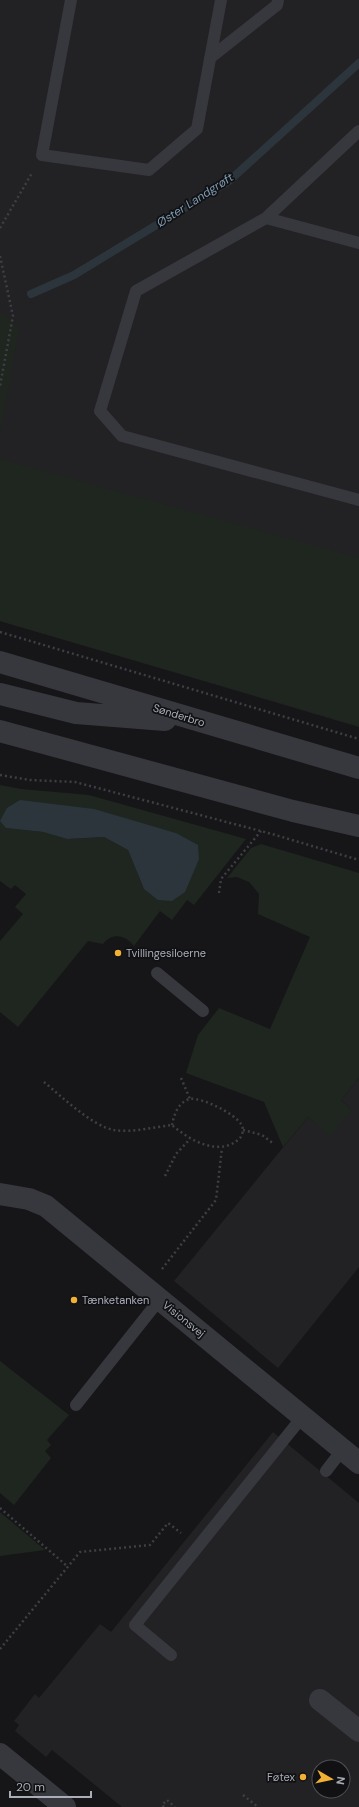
<svg xmlns="http://www.w3.org/2000/svg" width="359" height="1807" font-family="'DM Sans',sans-serif">
  <rect width="100%" height="100%" fill="#161618"/>
  <path fill="#222225" fill-rule="evenodd" d="M0,0H359V727L0,621Z
    M359,1078V1267L278,1368L174,1281L308,1117L330,1135L351,1109L341,1100Z
    M273,1432L359,1503V1807H122L52,1750L46,1757L15,1731L19,1725L14,1721L35,1694L39,1698L100,1624L111,1632ZM319,1767H343V1791H319Z"/>
  <path fill="#1e261f" fill-rule="evenodd" d="M0,314H3L19,328L0,432Z
    M0,459L359,558V726L0,621Z
    M0,785L21,789L89,795L246,839L194,905L187,900L172,920L160,911L134,946C126,935 112,932 103,944L88,941L18,1027L0,1012V941L23,914L15,907L26,894L15,885L11,889L0,881ZM147,825L176,833L144,889L128,850L104,837L67,839L43,832L6,828Z
    M261,844L359,873V1078L341,1100L352,1110L330,1136L308,1117L283,1147L264,1102L186,1073L198,1035L219,1008L270,1029L310,937L258,914L259,894L255,889L249,882L237,877L227,878L251,848Z
    M0,1361L69,1415L47,1440L51,1445L45,1451L51,1458L14,1505L0,1493Z
    M0,1512L45,1550L0,1556Z"/>
  <path fill="#2c353c" d="M20,800L94,809L176,833L198,845L199,859L185,892L172,901L158,900L144,889L128,850L104,837L67,839L43,832L6,828L0,821L7,808Z"/>
  <g fill="none" stroke-linecap="round" stroke-linejoin="round">
    <path stroke="#2c353c" stroke-width="8" d="M31,294L74,275L229,181L359,63"/>
    <path stroke="#3d3f44" stroke-width="2.5" stroke-dasharray="2 3" stroke-linecap="butt" d="M0,228L32,173
      M0,256L13,316L0,386
      M0,632L359,739
      M0,775L30,780L75,782L272,834L359,860
      M219,893L221,879L261,831
      M181,1078L190,1099
      M44,1082C61,1096 92,1126 114,1130C132,1133 154,1127 172,1125C189,1140 220,1158 240,1138C243,1134 244,1128 241,1124C235,1114 202,1097 190,1099C178,1102 174,1115 172,1125
      M243,1130L262,1135L274,1144
      M165,1176L176,1154L190,1139
      M162,1269L216,1200L222,1148
      M0,1508L67,1566
      M0,1649L80,1552L150,1545L168,1523L181,1533
      M243,1795L258,1807
      M164,1807L162,1805L167,1800L175,1807"/>
    <path stroke="#37383d" stroke-width="12" d="M71,0L42,155L149,170L197,129L221,0
      M210,58L277,5L278,0
      M359,131L266,218L136,291L100,411L122,436L359,500
      M266,218L359,243
      M157,973L203,1011
      M76,1405L160,1299
      M326,1471L343,1449
      M171,1655L135,1625L303,1416"/>
    <path stroke="#37383d" stroke-width="22" d="M0,1194L29,1199L46,1206L359,1463
      M320,1700L359,1731
      M0,1754L65,1807"/>
    <path stroke="#37383d" stroke-width="22" d="M0,662L359,768
      M0,694L76,713L165,720
      M0,731L293,811L359,826"/>
  </g>
  <g fill="#f2b134" stroke="#111113" stroke-width="1.5">
    <circle cx="118" cy="953" r="4"/>
    <circle cx="74" cy="1300" r="4"/>
    <circle cx="303" cy="1777" r="4"/>
  </g>
  <g text-anchor="middle" stroke-width="3.5" stroke-linejoin="round" paint-order="stroke">
    <g font-size="11" fill="#a8adb8" stroke="#111113">
      <text transform="translate(179 715) rotate(17)" y="4">Sønderbro</text>
      <text transform="translate(184 1319) rotate(39)" y="4">Visionsvej</text>
    </g>
    <g font-size="11" fill="#a8adb8" stroke="#111113" text-anchor="start">
      <text x="126" y="957">Tvillingesiloerne</text>
      <text x="82" y="1304">Tænketanken</text>
      <text x="295" y="1781" text-anchor="end">Føtex</text>
    </g>
    <g font-size="12" font-style="italic" fill="#7f9bb3" stroke="#111113">
      <text transform="translate(195 200) rotate(-33)" y="4">Øster Landgrøft</text>
    </g>
  </g>
  <g transform="translate(331 1779) rotate(99)"><circle r="19" fill="#111113" stroke="#4d4f55"/>
  <path d="M0-3L7 15L0 10L-7 15Z" fill="#f2b134"/>
  <text y="-6" font-size="11" font-weight="bold" text-anchor="middle" fill="#a8adb8">N</text>
  </g>
  <path d="M10 1791v6h81v-6" fill="none" stroke="#a8adb8" stroke-width="2"/>
  <text x="16" y="1791" font-size="12" fill="#a8adb8" stroke="#111113" stroke-width="3" paint-order="stroke">20 m</text>
</svg>
